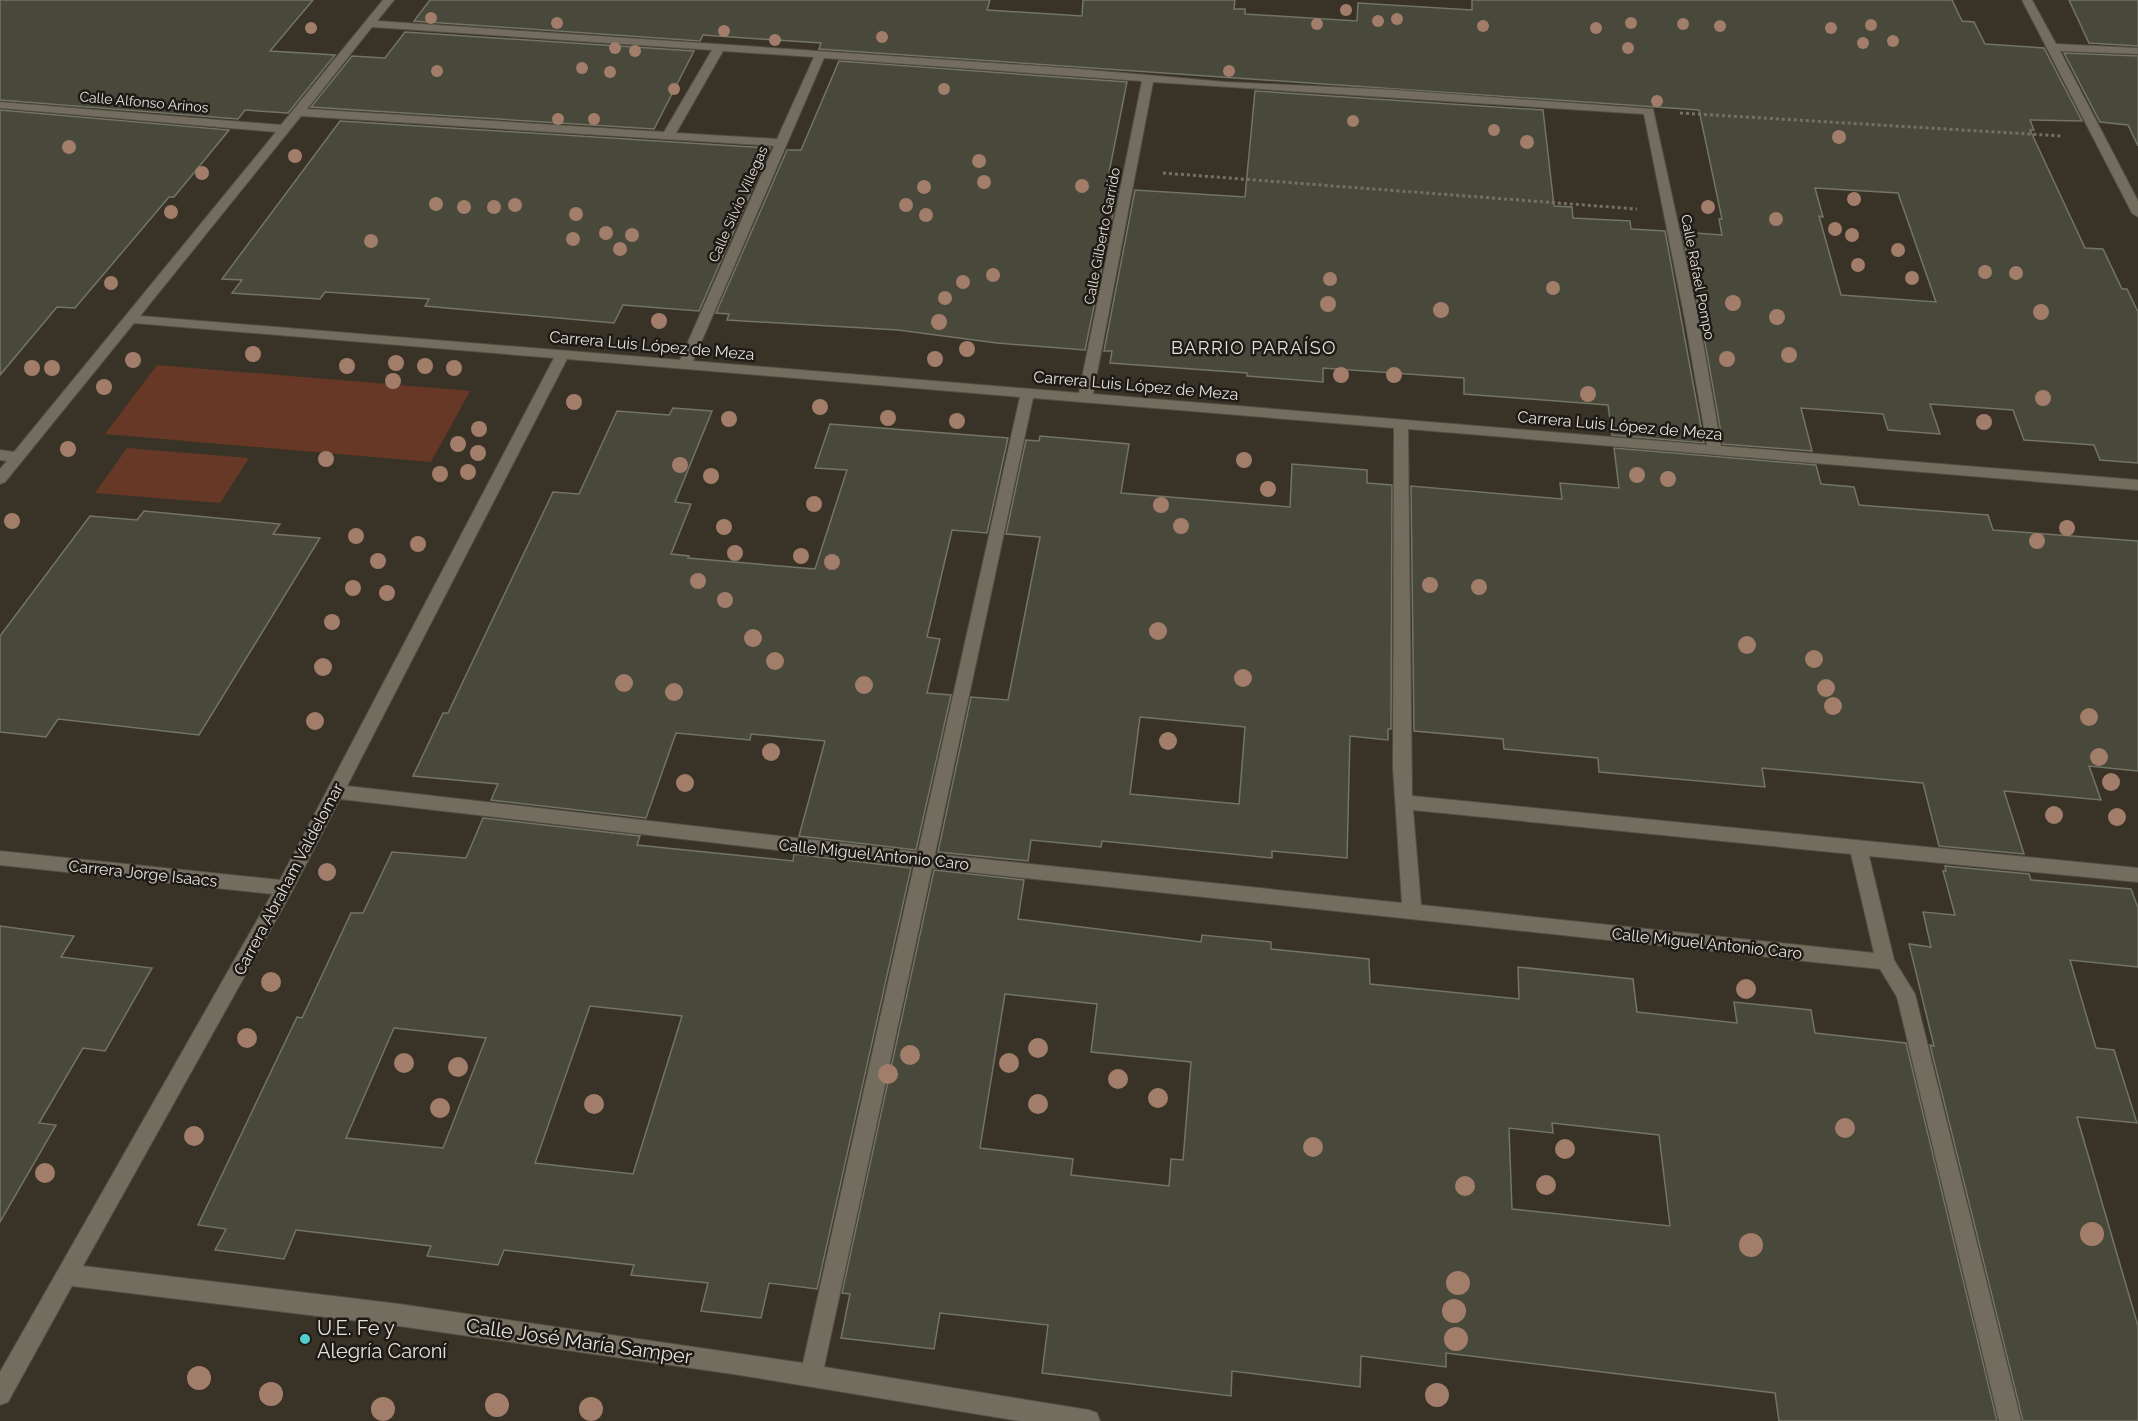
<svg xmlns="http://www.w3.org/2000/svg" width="2138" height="1421" font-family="Raleway,sans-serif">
  <rect width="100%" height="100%" fill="#393327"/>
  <path fill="#673825" d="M157,365L470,391L431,462L105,434Z
    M127,448L249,458L220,503L95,493Z"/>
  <path fill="#48483b" stroke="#737465" stroke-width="1.5" fill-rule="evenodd" d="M0,0H313L270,51L335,55L288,113L245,110L238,119L0,100Z
    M430,0H990L987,10L1082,16L1083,0H1235L1234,9H1245V14L1357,21L1358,3L1472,10V0H1952L1962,21L1974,22L1985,44L2044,48L2082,121L2030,120L2034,130H2030L2085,248L2103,249L2122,289H2127L2138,312V463L2100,460L2094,445L2024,440L2013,410L1930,404L1940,434L1888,430L1883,414L1801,408L1812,451L1723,444L1701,320L1682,232L1722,235L1719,219H1722L1699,110L819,49L821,43L703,35L700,41L414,21ZM1815,188L1898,193L1936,302L1841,295L1819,216L1823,217Z
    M2069,0H2138V46L2089,43Z
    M405,32L694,51L654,129L311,107L352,56L385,58Z
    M2064,53L2138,56V146L2128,125L2100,122Z
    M839,61L1127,82L1106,188L1118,189L1085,350L997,343L898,330L727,320L729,314L716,313L787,150H801Z
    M1255,91L1543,110L1554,206L1572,207L1573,218L1630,221L1631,229L1665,231L1704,443L1612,435L1608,405L1464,394V378L1323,368V382L1247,376V373L1110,363L1112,351H1104L1135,190L1245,197Z
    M0,110L229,130L174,197H169L75,308L57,307L0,375Z
    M340,121L705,144L770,148L699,311L623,305L614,323L425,306L429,299L325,292L320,299L232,293L242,280L222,279Z
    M673,408L712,411L675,502L691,504L671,554L689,556L688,558L815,569L847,470L815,468L830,424L1008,438L987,533L952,530L927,637L940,639L927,693L951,695L916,850L799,836L825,741L751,734L750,740L676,733L646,818L491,800L498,784L413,776L443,713H448L553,492L579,494L617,411L669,415Z
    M1040,436L1129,444L1121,493L1290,507L1292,464L1367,470V483L1392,485L1391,729H1388V740L1350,736L1347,858L1272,851V858L1102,841L1101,847L1031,840L1028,861L938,852L971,697L1008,700L1040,537L1006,534L1026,440L1039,441ZM1140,717L1245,727L1239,804L1130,794Z
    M1614,448L1816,465L1821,484L1854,487L1859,505L1988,515L1993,530L2138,541V771L2089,766L2101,800L2004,791L2024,854L1939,846L1923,783L1762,768L1765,787L1599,772L1598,758L1504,749L1503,739L1414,731L1411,486L1562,499L1560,483L1619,488Z
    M144,511L280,524L273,534L320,538L199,735L58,719L46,737L0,732V636L90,516L137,520Z
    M483,818L640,836L637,845L793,861L794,854L911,868L817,1289L769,1283L761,1318L701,1311L708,1283L631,1275L634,1265L504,1250L498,1265L427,1256L431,1246L296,1230L284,1259L215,1250L226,1229L198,1225L297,1017L302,1018L351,913H363L392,852L466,858ZM590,1006L682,1016L633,1174L535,1163ZM394,1028L486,1038L443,1148L346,1138Z
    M1945,866L2029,874L2031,880L2131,889L2138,908V967L2070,960L2096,1048L2114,1050L2137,1123L2077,1117L2138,1326V1421H2023L1930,1045L1934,1046L1909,944L1931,947L1923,912L1955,915L1943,871H1946Z
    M934,870L1024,880L1018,919L1201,942L1202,935L1271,942V949L1369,959L1370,984L1519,999L1518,967L1633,979L1637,1012L1737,1023L1734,1002L1811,1010L1815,1033L1906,1043L1997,1421H1779L1775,1393L1446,1353V1367L1361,1356L1360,1387L1232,1371L1231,1396L1042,1373L1048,1325L940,1313L934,1349L841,1338L850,1294L842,1293ZM1005,994L1097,1004L1091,1052L1191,1062L1183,1160L1171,1159L1169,1186L1071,1175L1073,1159L980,1148ZM1552,1123L1659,1135L1670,1226L1512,1209L1509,1128L1553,1133Z
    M0,926L74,936L61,957L152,968L105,1051L83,1048L39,1123L56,1125L0,1222Z"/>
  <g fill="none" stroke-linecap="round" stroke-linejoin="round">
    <g stroke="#534e44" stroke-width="2">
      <path id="minor" d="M383,0H394L377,21L1067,68L1226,82L1395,90L1653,109L1699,320L1721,446L2138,480V490L1408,429L1412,796L2138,868V882L1869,856L1894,960L1915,994L2021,1421H1999L1897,997L1880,969L932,868L824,1367L1089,1410L1097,1413L1100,1421H1020L733,1374L399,1326L72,1286L8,1402L0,1405V1372L272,894L0,865V851L280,880L554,358L134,323L5,482L0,484V469L7,461L0,460V450L14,452L276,132L0,108V102L281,125ZM372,27L712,50L664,132L307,109ZM723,51L814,57L777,139L676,133ZM824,58L1142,81L1079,393L693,361ZM1153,82L1644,114L1685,320L1707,445L1093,394ZM301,116L774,146L680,360L140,316ZM567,359L1020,397L918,852L347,786ZM1033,398L1394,428L1393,768L1402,903L935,854ZM340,799L914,866L803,1363L399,1304L83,1266L291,893ZM1413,810L1851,854L1874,953L1421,905Z
        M2022,0H2032L2056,44L2138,48V54L2060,51L2138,201V217L2132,213Z"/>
    </g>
    <path stroke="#757065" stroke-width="3" stroke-dasharray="3 3" stroke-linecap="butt" d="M1680,113L2062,136
      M1163,173L1637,209"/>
    <use href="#minor" fill="#736d5f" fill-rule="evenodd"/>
  </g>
  <g fill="#a17d6a">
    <circle cx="1346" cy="10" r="6"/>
    <circle cx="431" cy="18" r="6"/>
    <circle cx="1397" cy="19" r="6"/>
    <circle cx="1378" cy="21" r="6"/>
    <circle cx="557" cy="23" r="6"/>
    <circle cx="1631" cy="23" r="6"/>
    <circle cx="1317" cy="24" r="6"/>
    <circle cx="1683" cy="24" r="6"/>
    <circle cx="1871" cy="25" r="6"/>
    <circle cx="1483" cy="26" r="6"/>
    <circle cx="1720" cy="26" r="6"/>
    <circle cx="311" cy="28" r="6"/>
    <circle cx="1596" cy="28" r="6"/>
    <circle cx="1831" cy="28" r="6"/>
    <circle cx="724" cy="31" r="6"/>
    <circle cx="882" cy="37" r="6"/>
    <circle cx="775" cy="40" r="6"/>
    <circle cx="1893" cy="41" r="6"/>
    <circle cx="1863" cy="43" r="6"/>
    <circle cx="615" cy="48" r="6"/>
    <circle cx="1628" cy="48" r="6"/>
    <circle cx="635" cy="51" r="6"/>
    <circle cx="582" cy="68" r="6"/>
    <circle cx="437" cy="71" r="6"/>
    <circle cx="1229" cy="71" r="6"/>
    <circle cx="610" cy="72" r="6"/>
    <circle cx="674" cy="89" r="6"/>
    <circle cx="944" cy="89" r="6"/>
    <circle cx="1657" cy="101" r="6"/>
    <circle cx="558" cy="119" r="6"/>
    <circle cx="594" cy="119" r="6"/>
    <circle cx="1353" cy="121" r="6"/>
    <circle cx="1494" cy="130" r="6"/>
    <circle cx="1839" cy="137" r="7"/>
    <circle cx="1527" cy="142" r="7"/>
    <circle cx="69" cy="147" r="7"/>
    <circle cx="295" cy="156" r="7"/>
    <circle cx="979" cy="161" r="7"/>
    <circle cx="202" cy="173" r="7"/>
    <circle cx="984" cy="182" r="7"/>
    <circle cx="1082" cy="186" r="7"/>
    <circle cx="924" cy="187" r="7"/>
    <circle cx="1854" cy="199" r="7"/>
    <circle cx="436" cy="204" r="7"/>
    <circle cx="515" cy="205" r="7"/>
    <circle cx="906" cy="205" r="7"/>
    <circle cx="464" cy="207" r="7"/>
    <circle cx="494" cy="207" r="7"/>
    <circle cx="1708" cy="207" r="7"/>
    <circle cx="171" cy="212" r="7"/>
    <circle cx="576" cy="214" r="7"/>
    <circle cx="926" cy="215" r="7"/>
    <circle cx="1776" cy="219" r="7"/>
    <circle cx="1835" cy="229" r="7"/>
    <circle cx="606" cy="233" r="7"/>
    <circle cx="632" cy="235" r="7"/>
    <circle cx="1852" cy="235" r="7"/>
    <circle cx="573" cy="239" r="7"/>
    <circle cx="371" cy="241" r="7"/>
    <circle cx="620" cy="249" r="7"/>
    <circle cx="1898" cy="250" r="7"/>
    <circle cx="1858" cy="265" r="7"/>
    <circle cx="1985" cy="272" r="7"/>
    <circle cx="2016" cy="273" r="7"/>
    <circle cx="993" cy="275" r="7"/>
    <circle cx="1912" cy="278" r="7"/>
    <circle cx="1330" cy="279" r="7"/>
    <circle cx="963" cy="282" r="7"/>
    <circle cx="111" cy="283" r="7"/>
    <circle cx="1553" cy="288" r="7"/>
    <circle cx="945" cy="298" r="7"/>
    <circle cx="1733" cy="303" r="8"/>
    <circle cx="1328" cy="304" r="8"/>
    <circle cx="1441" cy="310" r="8"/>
    <circle cx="2041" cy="312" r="8"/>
    <circle cx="1777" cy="317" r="8"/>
    <circle cx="659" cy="321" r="8"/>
    <circle cx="939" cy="322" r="8"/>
    <circle cx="967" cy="349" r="8"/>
    <circle cx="253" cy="354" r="8"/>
    <circle cx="1789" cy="355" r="8"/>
    <circle cx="935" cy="359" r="8"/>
    <circle cx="1727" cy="359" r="8"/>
    <circle cx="133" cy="360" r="8"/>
    <circle cx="396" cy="363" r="8"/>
    <circle cx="347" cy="366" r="8"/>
    <circle cx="425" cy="366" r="8"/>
    <circle cx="32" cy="368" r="8"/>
    <circle cx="52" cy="368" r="8"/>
    <circle cx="454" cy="368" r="8"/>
    <circle cx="1341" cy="375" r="8"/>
    <circle cx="1394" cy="375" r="8"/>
    <circle cx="393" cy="381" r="8"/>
    <circle cx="104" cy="387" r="8"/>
    <circle cx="1588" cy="394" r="8"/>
    <circle cx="2043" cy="398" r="8"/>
    <circle cx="574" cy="402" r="8"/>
    <circle cx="820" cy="407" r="8"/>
    <circle cx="888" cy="418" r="8"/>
    <circle cx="729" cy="419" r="8"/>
    <circle cx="957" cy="421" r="8"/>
    <circle cx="1984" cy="422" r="8"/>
    <circle cx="479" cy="429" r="8"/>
    <circle cx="458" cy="444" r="8"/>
    <circle cx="68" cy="449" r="8"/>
    <circle cx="478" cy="453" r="8"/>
    <circle cx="326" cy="459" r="8"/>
    <circle cx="1244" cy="460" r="8"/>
    <circle cx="680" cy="465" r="8"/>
    <circle cx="468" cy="472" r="8"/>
    <circle cx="440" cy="474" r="8"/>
    <circle cx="1637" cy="475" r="8"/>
    <circle cx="711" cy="476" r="8"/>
    <circle cx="1668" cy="479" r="8"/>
    <circle cx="1268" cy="489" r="8"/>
    <circle cx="814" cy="504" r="8"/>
    <circle cx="1161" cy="505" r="8"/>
    <circle cx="12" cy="521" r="8"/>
    <circle cx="1181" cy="526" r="8"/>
    <circle cx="724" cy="527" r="8"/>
    <circle cx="2067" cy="528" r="8"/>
    <circle cx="356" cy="536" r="8"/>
    <circle cx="2037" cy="541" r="8"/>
    <circle cx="418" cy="544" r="8"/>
    <circle cx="735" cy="553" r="8"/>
    <circle cx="801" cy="556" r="8"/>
    <circle cx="378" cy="561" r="8"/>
    <circle cx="832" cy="562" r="8"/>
    <circle cx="698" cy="581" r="8"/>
    <circle cx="1430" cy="585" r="8"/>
    <circle cx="1479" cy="587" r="8"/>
    <circle cx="353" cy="588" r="8"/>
    <circle cx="387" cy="593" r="8"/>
    <circle cx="725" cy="600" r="8"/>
    <circle cx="332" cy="622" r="8"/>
    <circle cx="1158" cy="631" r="9"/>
    <circle cx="753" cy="638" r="9"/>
    <circle cx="1747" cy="645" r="9"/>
    <circle cx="1814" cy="659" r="9"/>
    <circle cx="775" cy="661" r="9"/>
    <circle cx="323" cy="667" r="9"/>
    <circle cx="1243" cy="678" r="9"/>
    <circle cx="624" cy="683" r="9"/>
    <circle cx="864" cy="685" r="9"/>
    <circle cx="1826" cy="688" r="9"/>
    <circle cx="674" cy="692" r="9"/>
    <circle cx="1833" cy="706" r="9"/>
    <circle cx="2089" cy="717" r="9"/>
    <circle cx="315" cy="721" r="9"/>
    <circle cx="1168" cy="741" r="9"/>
    <circle cx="771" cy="752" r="9"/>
    <circle cx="2099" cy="757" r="9"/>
    <circle cx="2111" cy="782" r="9"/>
    <circle cx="685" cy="783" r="9"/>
    <circle cx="2054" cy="815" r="9"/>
    <circle cx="2117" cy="817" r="9"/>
    <circle cx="327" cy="872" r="9"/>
    <circle cx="271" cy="982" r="10"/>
    <circle cx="1746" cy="989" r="10"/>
    <circle cx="247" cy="1038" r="10"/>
    <circle cx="1038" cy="1048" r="10"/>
    <circle cx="910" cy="1055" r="10"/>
    <circle cx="404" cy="1063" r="10"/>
    <circle cx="1009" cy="1063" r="10"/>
    <circle cx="458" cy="1067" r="10"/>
    <circle cx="888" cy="1074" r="10"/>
    <circle cx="1118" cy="1079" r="10"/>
    <circle cx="1158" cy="1098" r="10"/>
    <circle cx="594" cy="1104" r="10"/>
    <circle cx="1038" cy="1104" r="10"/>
    <circle cx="440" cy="1108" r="10"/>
    <circle cx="1845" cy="1128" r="10"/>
    <circle cx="194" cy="1136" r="10"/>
    <circle cx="1313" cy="1147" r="10"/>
    <circle cx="1565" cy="1149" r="10"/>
    <circle cx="45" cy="1173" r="10"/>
    <circle cx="1546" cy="1185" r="10"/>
    <circle cx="1465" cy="1186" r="10"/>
    <circle cx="2092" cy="1234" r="12"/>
    <circle cx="1751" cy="1245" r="12"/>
    <circle cx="1458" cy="1283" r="12"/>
    <circle cx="1454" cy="1311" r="12"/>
    <circle cx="1456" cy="1339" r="12"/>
    <circle cx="199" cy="1378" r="12"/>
    <circle cx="271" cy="1394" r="12"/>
    <circle cx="1437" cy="1395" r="12"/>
    <circle cx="497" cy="1405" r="12"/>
    <circle cx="383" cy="1409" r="12"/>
    <circle cx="591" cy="1409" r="12"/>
  </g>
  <circle fill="#52cdcc" stroke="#1e1b16" stroke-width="2" cx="305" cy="1339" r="6"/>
  <g text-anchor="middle" stroke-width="5" stroke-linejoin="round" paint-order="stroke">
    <g font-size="14" fill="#e4e1d9" stroke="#1e1b16">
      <text transform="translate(144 102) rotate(5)" y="5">Calle Alfonso Arinos</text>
      <text transform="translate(738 204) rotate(-66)" y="5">Calle Silvio Villegas</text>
      <text transform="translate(1102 236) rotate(-79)" y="5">Calle Gilberto Garrido</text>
      <text transform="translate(1698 277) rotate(79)" y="5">Calle Rafael Pompo</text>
    </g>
    <g font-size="16" fill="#e4e1d9" stroke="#1e1b16">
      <text transform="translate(652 345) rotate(5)" y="6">Carrera Luis López de Meza</text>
      <text transform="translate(1136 385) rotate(5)" y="6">Carrera Luis López de Meza</text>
      <text transform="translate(1620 425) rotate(5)" y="6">Carrera Luis López de Meza</text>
      <text transform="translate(874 854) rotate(6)" y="6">Calle Miguel Antonio Caro</text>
      <text transform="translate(143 873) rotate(6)" y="6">Carrera Jorge Isaacs</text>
      <text transform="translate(288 879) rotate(-62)" y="6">Carrera Abraham Valdelomar</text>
      <text transform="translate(1707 943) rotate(6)" y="6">Calle Miguel Antonio Caro</text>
    </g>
    <g font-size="18" letter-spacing="1.5" fill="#e4e1d9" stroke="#1e1b16">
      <text x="1254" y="354">BARRIO PARAÍSO</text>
    </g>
    <g font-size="20" fill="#e4e1d9" stroke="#1e1b16" text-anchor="start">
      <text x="317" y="1335">U.E. Fe y<tspan x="317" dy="23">Alegría Caroní</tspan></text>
    </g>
    <g font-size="20" fill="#e4e1d9" stroke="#1e1b16">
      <text transform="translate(579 1341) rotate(8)" y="7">Calle José María Samper</text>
    </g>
  </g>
</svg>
